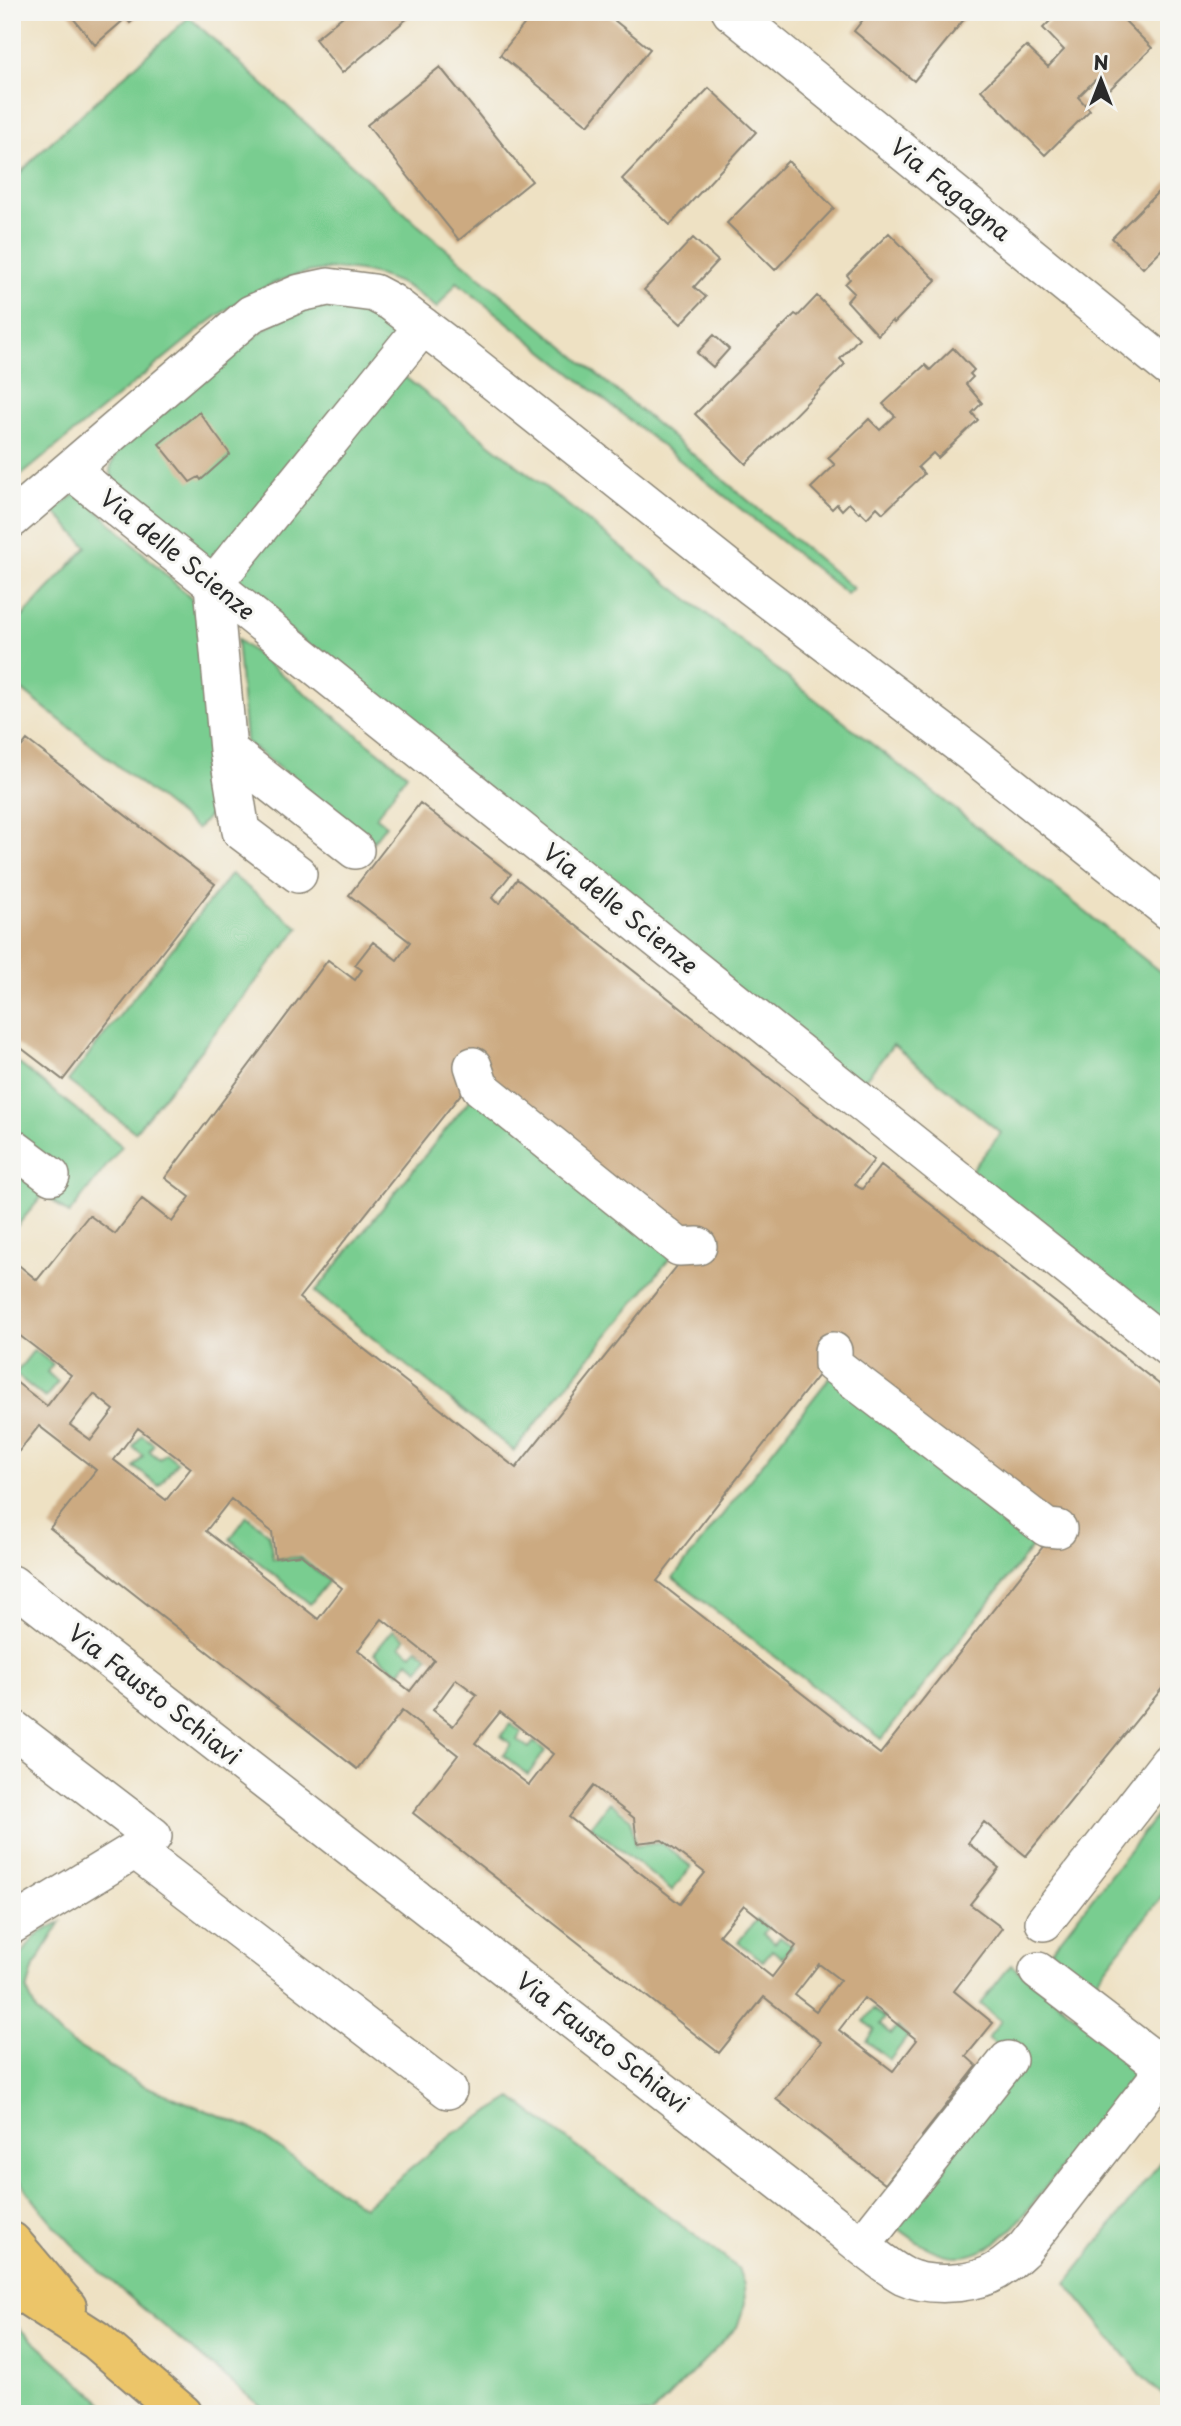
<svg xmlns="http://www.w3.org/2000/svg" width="1181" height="2426" font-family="'Playpen Sans',sans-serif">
  <rect width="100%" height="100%" fill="#f6f6f2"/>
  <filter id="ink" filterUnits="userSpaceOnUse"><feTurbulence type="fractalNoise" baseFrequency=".0143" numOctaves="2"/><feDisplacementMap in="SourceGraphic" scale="14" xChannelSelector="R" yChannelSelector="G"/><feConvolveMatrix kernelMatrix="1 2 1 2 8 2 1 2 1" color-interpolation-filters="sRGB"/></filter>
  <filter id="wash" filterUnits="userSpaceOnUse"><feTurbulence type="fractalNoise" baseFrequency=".00686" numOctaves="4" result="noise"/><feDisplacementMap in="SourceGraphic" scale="28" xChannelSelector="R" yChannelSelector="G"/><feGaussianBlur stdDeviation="1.57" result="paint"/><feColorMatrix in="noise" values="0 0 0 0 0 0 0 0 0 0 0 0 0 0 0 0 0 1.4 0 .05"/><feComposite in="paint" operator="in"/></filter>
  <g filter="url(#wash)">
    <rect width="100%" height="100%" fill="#eee1c3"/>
    <path fill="#79cd90" stroke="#527c5e" stroke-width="2" d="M189,17L419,226L853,588L847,594L457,282L437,308C427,301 417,292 406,286C328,249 269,278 205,325L12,483V182L40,152Z
      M314,307C356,307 373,312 406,338L387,363L1068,898L1169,979V1336L967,1176L1001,1133L893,1045L859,1087L116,491L110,469L116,453L262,331L286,316Z
      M78,492L200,607L215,809L197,829L12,682V628L87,547L54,511Z
      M237,639L407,774L376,817L386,825L373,842L246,742Z
      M231,874L299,928L135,1132L68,1081Z
      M12,1058L122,1146L69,1214L44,1194L12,1232Z
      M480,1087L679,1247L514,1451L315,1292Z
      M34,1350L53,1364L47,1372L58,1382L45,1398L15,1374Z
      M838,1367L1047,1528L882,1739L673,1578Z
      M142,1435L154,1444L149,1451L160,1459L166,1453L177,1462L159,1486L134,1467L143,1456L133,1447Z
      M247,1516L269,1534L273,1559L300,1557L329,1581L310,1604L230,1539Z
      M393,1630L405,1639L400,1646L412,1654L417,1648L428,1657L419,1669L408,1661L399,1673L374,1653Z
      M510,1724L522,1732L517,1740L529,1748L534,1742L545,1751L528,1775L503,1755L511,1744L501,1736Z
      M1169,1800V1887L1090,1988L1048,1955Z
      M609,1802L631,1819L635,1846L662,1843L691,1867L672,1891L591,1826Z
      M757,1919L768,1928L763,1934L775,1943L780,1937L792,1946L782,1958L772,1950L763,1961L738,1942Z
      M61,1922L34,1966L27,1991L36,2011L62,2037L140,2084L250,2128L364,2207L453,2134L512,2098L738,2268L744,2285L745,2304L737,2327L652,2414H269C234,2384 198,2355 163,2325C107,2279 50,2231 12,2168V1968L36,1935Z
      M1011,1965L1141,2067L1015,2226C964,2276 934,2257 885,2218L1013,2057L988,2038L1001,2021L980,2004Z
      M873,2009L885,2018L880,2025L891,2034L897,2027L908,2036L890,2060L866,2041L874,2030L864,2021Z
      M1169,2152V2401L1143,2377L1066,2283Z
      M12,2322L115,2414H23L12,2405Z"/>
    <g id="blocks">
      <path fill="#ccaa81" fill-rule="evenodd" d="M68,12H143L130,23L126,18L95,45Z
        M348,12H415L342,73L315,39Z
        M534,12H604L650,49L588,125L500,55Z
        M869,12H970L914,81L854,31Z
        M1059,12H1116L1152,48L1107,92L1095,80L1078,97L1090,110L1045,155L981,90L1026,46L1048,67L1064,50L1043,28Z
        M440,67L532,181L459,240L367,125Z
        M709,88L756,132L670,225L622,179Z
        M788,161L834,208L775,270L727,223Z
        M1169,181V242L1143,268L1112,238Z
        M889,233L936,280L894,323L892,321L878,335L847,301L854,293L845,284L850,279L847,275Z
        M693,238L718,261L694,287L706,297L681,324L644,290Z
        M817,296L859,338L840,359L845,364L746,464L695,414L795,314L798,316Z
        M714,335L729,349L713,367L697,353Z
        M953,348L974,370L970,374L973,377L966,384L982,403L972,413L978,420L938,458L933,453L918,467L924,474L883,513L877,507L867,518L860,511L859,513L849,503L842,510L837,504L832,509L811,488L835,465L828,458L869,419L880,430L895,416L883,404L925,365L930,370Z
        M199,412L230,454L201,480L199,477L190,482L159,444Z
        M27,740L215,884L63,1080L12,1041V759Z
        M420,803L511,874L492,898L496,902L500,903L517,879L874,1160L855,1184L858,1187L862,1189L881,1165L1169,1392V1559L1165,1564L1169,1567V1615L1162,1623L1169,1629V1680L1026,1856L984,1822L968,1843L999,1868L970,1904L1002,1928L954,1991L993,2023L966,2056L977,2066L922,2136L926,2160L901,2164L885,2184L776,2099L821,2042L764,1997L719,2053L413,1813L458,1755L402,1711L357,1769L50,1528L96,1470L39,1426L12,1460V1379L47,1406L71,1375L19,1335L12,1343V1265L15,1262L37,1280L89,1215L115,1234L142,1199L172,1222L190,1197L165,1178L328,960L355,980L362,970L355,965L373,942L397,960L410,942L349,895ZM476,1075L693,1246L516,1468L299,1298ZM833,1356L1056,1530L880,1754L657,1581ZM94,1394L114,1410L91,1440L70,1425ZM138,1428L191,1468L166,1500L114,1460ZM231,1499L272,1532L275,1558L301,1555L342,1588L318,1619L206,1531ZM382,1619L434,1660L410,1691L358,1650ZM456,1679L477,1695L453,1726L433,1710ZM500,1712L553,1754L529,1785L475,1743ZM593,1786L634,1818L637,1843L662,1840L705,1873L680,1904L569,1817ZM744,1905L796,1946L772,1977L719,1935ZM819,1964L840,1980L816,2011L795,1995ZM864,1998L917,2040L893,2071L839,2030Z"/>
    </g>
  </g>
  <g filter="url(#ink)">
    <use href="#blocks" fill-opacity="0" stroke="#8c8677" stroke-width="2"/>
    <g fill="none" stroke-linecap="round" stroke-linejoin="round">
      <g stroke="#8c8677" stroke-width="40">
        <path id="minor" d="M731,12L1169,368
          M70,470L1169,1348
          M12,519L251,314L300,293L328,287L374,293L391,302L453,349L752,587L972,754L1169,911
          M228,750L355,850
          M298,874L241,831L228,750L213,585L423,326
          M473,1066L480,1087L679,1247L698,1246
          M12,1147L51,1176
          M833,1351V1364L1047,1528L1058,1529
          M12,1584L838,2227C857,2242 883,2265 904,2276C927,2287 966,2285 989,2275C1003,2269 1013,2259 1024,2249L1169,2063
          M12,1728L153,1836L135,1850L12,1925
          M135,1850L448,2090
          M1044,1922L1169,1762
          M1038,1971L1165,2068
          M862,2245L1008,2060"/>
      </g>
      <g stroke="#8c8677" stroke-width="42">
        <path id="major" d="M12,2242L67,2307
          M12,2286L96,2340L183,2414"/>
      </g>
      <use href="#minor" stroke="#fff" stroke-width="37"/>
      <use href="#major" stroke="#ecc569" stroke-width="38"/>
    </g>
  </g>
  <g text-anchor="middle" stroke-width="6" stroke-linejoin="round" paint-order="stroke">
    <g font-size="24" fill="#2b2b2b" stroke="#f6f6f2">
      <text transform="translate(950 190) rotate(39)" y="8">Via Fagagna</text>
      <text transform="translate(177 555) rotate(39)" y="8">Via delle Scienze</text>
      <text transform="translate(620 909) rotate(39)" y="8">Via delle Scienze</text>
      <text transform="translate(154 1695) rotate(38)" y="8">Via Fausto Schiavi</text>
      <text transform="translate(602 2043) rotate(38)" y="8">Via Fausto Schiavi</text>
    </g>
  </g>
  <rect width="1181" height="2426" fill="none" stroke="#f6f6f2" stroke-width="42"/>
  <g transform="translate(1101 80)" stroke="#f6f6f2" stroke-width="5" paint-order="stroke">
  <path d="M0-5L12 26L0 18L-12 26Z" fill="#2b2b2b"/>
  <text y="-10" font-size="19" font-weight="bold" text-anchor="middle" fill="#2b2b2b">N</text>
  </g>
</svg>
